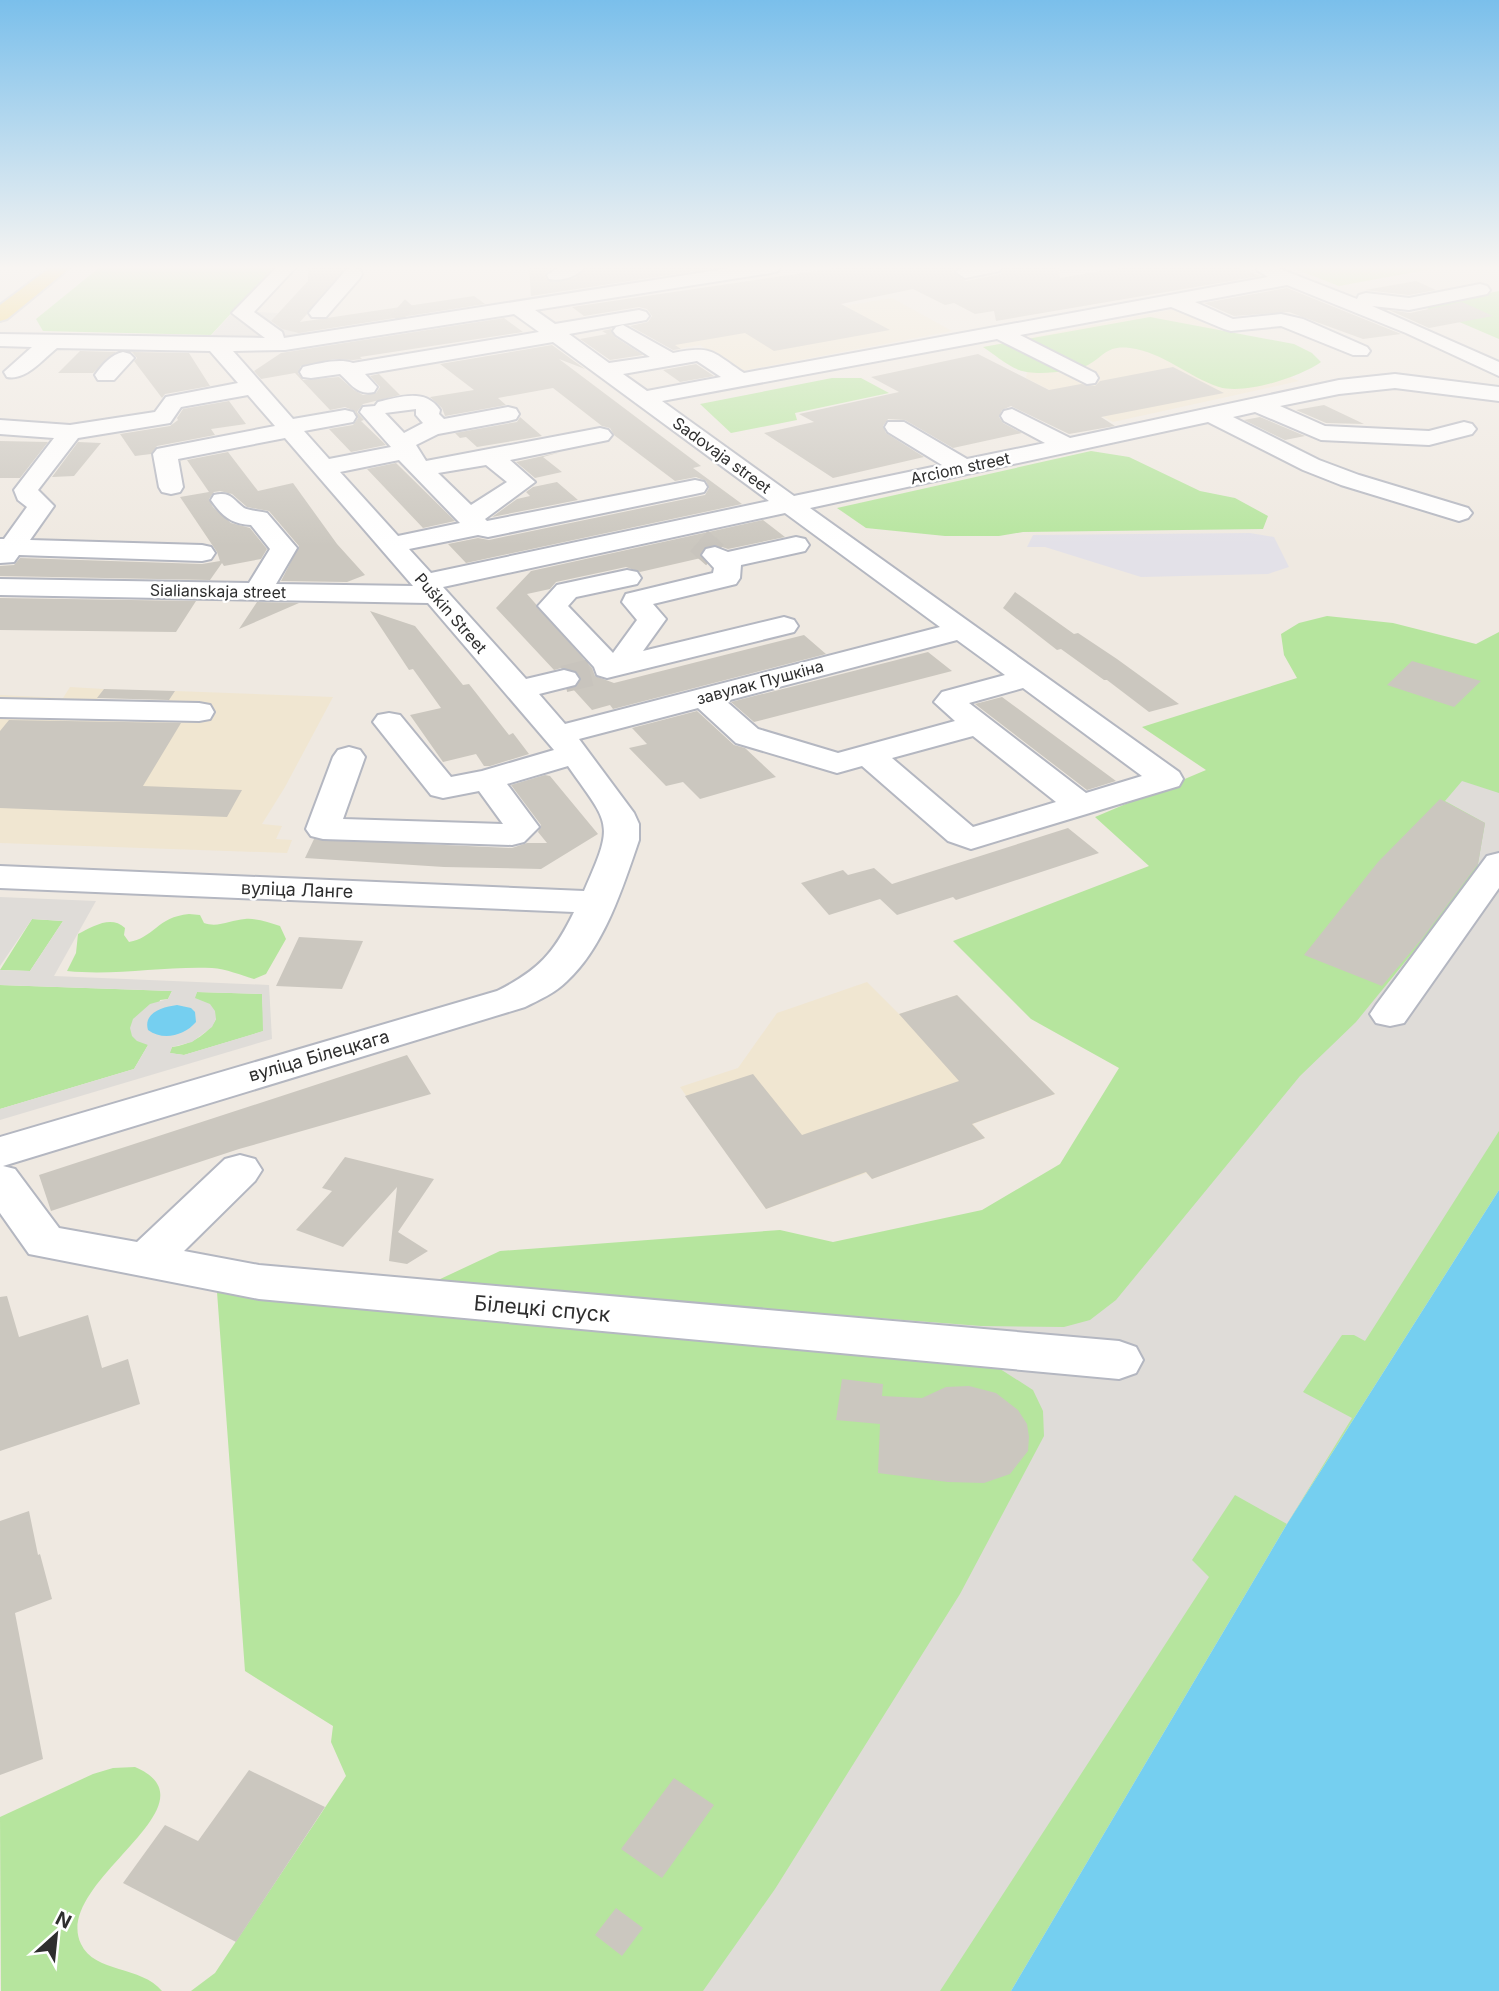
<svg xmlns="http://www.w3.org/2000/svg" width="1499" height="1991" font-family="Inter,sans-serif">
  <rect width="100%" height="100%" fill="#efe9e1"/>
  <path fill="#e3e1e8" d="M1250,533L1274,537L1289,567L1268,574L1141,577L1045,547H1027L1033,535Z"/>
  <path fill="#f0e6d1" d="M781,276L837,307L892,298L952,331L742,371L700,345L677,349L642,327L665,322L634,300Z
    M1174,309L1243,341L1223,347L1299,381L1113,422L1026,378L1027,372L983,347Z
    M70,687L104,689L97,700L167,702L175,691L333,697L285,787L262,824L282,826L276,839L292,840L287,853L0,843V695L63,698Z
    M867,982L899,1014L957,995L1055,1094L973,1124L985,1138L872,1179L866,1173L766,1209L680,1087L738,1068L777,1013Z"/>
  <path fill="#b6e59e" d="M100,267H274L211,335L43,331L36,319Z
    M1499,291V339L1422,306Z
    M1150,317L1294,344L1312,353L1321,362C1300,377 1245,395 1219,387C1188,377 1163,352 1130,348C1107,345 1104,356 1088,365C1074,372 1033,376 1019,370C1006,365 994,354 983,347Z
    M832,378H861L889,393L795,413L797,420L731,433L700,404Z
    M1091,451L1129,457L1200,491L1235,498L1268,516L1263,529L1023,532L999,536H945L866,528L837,508Z
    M1327,616L1393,623L1476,644L1499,632V1190L1287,1524L1011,1991H191L215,1973L346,1776L331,1742L333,1726L245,1671L217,1292L286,1299L436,1281L500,1251L780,1230L833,1242L982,1210L1060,1164L1119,1068L1031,1019L953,941L1149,866L1095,817L1206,770L1142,727L1297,678L1284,655L1281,634L1299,623Z
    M189,914L200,915L204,923C218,928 231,920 245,919C256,918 269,922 280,926L286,939L266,974L254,979C241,975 226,969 212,968C163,966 116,976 67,971L76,953L78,934C94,926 111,915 125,928L124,935L129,942C154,938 157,917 189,914Z
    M32,919L63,921L30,971L0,970Z
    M0,985L172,991L168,999L160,1000L148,1045L134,1069L0,1109Z
    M197,992L262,994L264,1031L184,1055L169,1053L172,1047C189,1045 208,1035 216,1019L194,998Z
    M135,1767C223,1805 51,1882 81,1944C94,1973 142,1966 162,1991H1L0,1817L93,1774L113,1768Z"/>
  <path fill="#c9ec9a" d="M1290,267H1442L1339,286Z"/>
  <path fill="#dfdcd8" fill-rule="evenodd" d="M274,267H304L293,270L254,312L278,313L268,325L297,332H312L270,339L209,338Z
    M1462,781L1499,793V1131L1365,1341L1354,1335H1342L1303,1392L1352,1418L1287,1524L1235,1495L1192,1560L1209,1577L940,1991H703L775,1889L960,1594L1044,1436L1043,1411L1033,1390L994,1365L298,1273L981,1326L1064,1327L1090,1320L1116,1300L1300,1076L1356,1022L1476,875L1485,823L1445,801Z
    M0,897L96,901L54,976L269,985L272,1039L0,1120V1109L134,1069L148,1045L137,1041L132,1036L130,1028L133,1019L150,1004L168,999L172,991L0,985V970L30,971L63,921L32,919L0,966ZM197,992L262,994L263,1031L184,1055L170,1053L172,1047L192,1042L212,1027L216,1019L215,1011L210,1004L195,998Z"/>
  <path fill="#75cff0" d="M177,1005L191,1008L195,1012L196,1022C184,1036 163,1041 148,1030C143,1013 162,1007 177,1005Z
    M1499,1190V1991H1011L1287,1524Z"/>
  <path fill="#cbc7bf" d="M308,267H348L300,322L474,296L485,304L299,333L282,329L271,321L308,281Z
    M529,267H555L544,274L547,280L554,282L575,278L588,267H721L531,296Z
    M843,267H959L953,272L966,281L1001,274L1005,267H1059L1060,278L1124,267H1238L1260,276L996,321L994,311L975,314L954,303L945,305L913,289L841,304L890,330L774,351L745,333L675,345L681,349L673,350L630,326L648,322L652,316L647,309L639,307L584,316L572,307Z
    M1416,281L1436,290L1409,295L1365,290Z
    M1287,288L1401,334L1363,339L1289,312L1234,316L1204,303Z
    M1462,302L1493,316L1429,328L1389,310L1410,313Z
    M504,318L523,332L360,357L362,359L353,360L334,359L301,366L298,373L303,380L339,377L354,390L363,395L376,393L380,387L370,376L379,374L400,395L363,404L357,412L364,420L361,421L386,445L351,452L329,429L353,425L358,418L355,411L345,407L330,410L295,373L261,379L254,371L281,353Z
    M611,329L615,337L643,355L610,360L580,339L607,334L602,331Z
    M552,345L585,369L559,359L701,466L693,468L742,504L466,563L448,544L478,538L489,540L695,497L705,495L709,488L706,481L696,477L675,481L614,435L610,428L602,426L553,388L498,398L506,405L445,416L442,408L430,397L474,390L440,364Z
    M80,351L116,352L93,373H58Z
    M132,352L189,353L210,386L165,394L162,398L134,361L137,358Z
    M978,354L1049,390L1081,384L1095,386L1100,381L1173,367L1224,393L1101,417L1115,426L1069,434L1011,406L1002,410L999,417L1003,423L1022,433L953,448L905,420L888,419L883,426L886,433L924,457L833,478L764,433L814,422L799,414L899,392L871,377Z
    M696,364L714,376L680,382L663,370Z
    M229,401L246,424L211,429L215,435L157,446L151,454L135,456L120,434L170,426L178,420L177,418L183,409Z
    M1324,405L1364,424L1326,423L1296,410Z
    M520,417L542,436L477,447L466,437L460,438L455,433L517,422Z
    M1260,417L1305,436L1285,440L1244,420Z
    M0,441L48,442L20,478H0Z
    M78,442L101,443L74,476L52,477Z
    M228,452L258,491L293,483L337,544L365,575L347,582L281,581L299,546L269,511L247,507L232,494L220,491L214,492L209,499L213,507L231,523L250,528L267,549L261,559L224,566L222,563L210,580L0,576V566L14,565L20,558L202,564L220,561L217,552L180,497L209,492L187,460Z
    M561,452L543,457L562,472L535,478L516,462Z
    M396,463L449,515L455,521L423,528L367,469Z
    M557,482L578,500L492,517L517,499L530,496L526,492L533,487Z
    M763,520L785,537L728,549L716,545L705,546L700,554L701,558L640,572L626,567L556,582L550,589L527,594L592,668L595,676L614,683L804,635L826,654L613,709L610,705L592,710L572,688L581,680L577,672L565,667L554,670L496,608L531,571Z
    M1015,592L1074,634L1078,633L1117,659L1179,704L1149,712L1107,680H1104L1061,649L1057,650L1003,608Z
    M0,598L196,601L176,632L0,630Z
    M257,602L299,603L239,629Z
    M370,611L415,626L463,685L469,684L509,735L513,733L529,754L490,766H484L476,754L443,762L410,715L441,708L413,669L409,670Z
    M928,652L952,671L754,722L731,702Z
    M1412,661L1481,681L1454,707L1387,685Z
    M104,689L175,691L169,700L97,698Z
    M1002,697L1116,781L1087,790L975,704Z
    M697,711L734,745L745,748L776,777L700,799L683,782L666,786L629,748L647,744L632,728Z
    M9,720L181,723L143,786L242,790L227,817L0,808V731Z
    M545,775L550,776L598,834L541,869L444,867L305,858L314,839L512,848L527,843H547L538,832L541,825L511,785Z
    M1440,799L1485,823L1478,864L1421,940L1382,986L1304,955L1378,862Z
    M1068,828L1099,853L956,900L953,897L897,915L880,899L829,915L801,883L843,870L848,875L874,868L892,884Z
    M299,937L363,941L342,989L276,986Z
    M957,995L1055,1094L972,1124L985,1138L872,1179L866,1172L766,1209L685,1096L753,1074L802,1135L959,1081L899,1014Z
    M407,1055L431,1094L239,1149L51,1211L39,1175Z
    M345,1157L434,1179L398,1232L428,1251L407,1264L389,1261L397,1187L343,1247L296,1230L332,1191L322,1188Z
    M7,1296L19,1337L88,1315L102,1368L128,1359L140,1404L0,1451V1297Z
    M842,1379L883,1384L882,1396L922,1398L946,1387L969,1386L996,1393L1018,1410L1027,1424L1029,1437L1028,1451L1010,1474L984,1483L948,1482L878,1473L880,1424L836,1420Z
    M29,1511L38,1555L40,1554L52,1599L15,1613L43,1759L0,1775V1521Z
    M249,1770L325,1807L236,1942L123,1883L165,1825L198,1841Z
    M674,1778L714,1805L662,1878L621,1849Z
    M616,1908L643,1928L622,1956L595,1935Z"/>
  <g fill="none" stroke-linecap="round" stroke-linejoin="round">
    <path stroke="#c8c4bd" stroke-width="21" stroke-dasharray="21 10" stroke-linecap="butt" d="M398,307L407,315"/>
    <path stroke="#c8c4bd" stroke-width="27" stroke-dasharray="27 14" stroke-linecap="butt" d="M699,541L715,555
      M564,679L601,670"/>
    <g stroke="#b4b7c1" stroke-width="4">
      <path id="minor" d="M277,267H296L254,312L282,332L284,338L737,267H780L778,271L771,273L535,310L555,324L639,310L646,312L649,316L646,320L569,334L609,363L650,357L616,335L613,331L616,327L623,325L673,353C713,345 712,352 744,373L1268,277L1257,270L1259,267H1275L1357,299L1359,295L1366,293L1409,298L1480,284L1487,286L1490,290L1487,294L1409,310L1372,306L1499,362V376L1406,333L1287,285L1195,302L1233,319L1281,314L1303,319L1367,347L1370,351L1367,355H1353L1281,326L1231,331L1224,329L1171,307L1020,335L1095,373L1098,378L1095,383L1087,384L997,339L662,401L794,496L942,465L888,432L885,427L888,422H904L967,459L1045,443L1004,421L1001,416L1004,411L1012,409L1070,438L1339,380L1395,374L1499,387V401L1395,388L1339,394L1280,406L1325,426L1429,431L1464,422L1472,424L1476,429L1472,434L1429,445L1321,440L1255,412L1233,417L1319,460L1359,475L1468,508L1472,513L1468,518L1459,521L1341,485L1303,470L1208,422L810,508L1179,772L1183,779L1179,786L971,849L948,841L862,766L837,773L736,743L698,708L579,739L634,813L639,824V840C623,887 604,947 567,981C555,993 539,1000 525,1007L3,1166L15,1169L59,1228L137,1242L225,1159L240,1155L255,1159L262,1170L255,1181L184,1251L259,1265L1119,1341L1136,1347L1143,1360L1136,1373L1119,1379L259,1299L29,1254L0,1213V1137L497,991C539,970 554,953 574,912L0,888V866L584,891C615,821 610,826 568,766L507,784L539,827L524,842L512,845L323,839L311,836L306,829L333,757L338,750L349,747L360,750L365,757L343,819L503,824L479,791L443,798L431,795L373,722L378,715L389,713L400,715L451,777L482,771L554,750L428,603L0,595V579L249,583L270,549L251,525C231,524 222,516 211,500L214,495C231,491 232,499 244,508C250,511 260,511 267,513L297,548L276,584L413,586L285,438L178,459L183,487L180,492L171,494L162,492L159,487L153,454L157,449L275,426L248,395L181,407L170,423L78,438L38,490L54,506L30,540L202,545L211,547L215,553L211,559L202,561L19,555L14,562L0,563V539H4L27,507L18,500L14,490L54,438L0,434V420L70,425L155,412L166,397L238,383L210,351L57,348C43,359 26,381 7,377L4,372L32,347L0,346V334L265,338L232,313ZM514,314L539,332L353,363C338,358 318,364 303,367L300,372L303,377L311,378L340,374C351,384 358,396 374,392L377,387L365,374L553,342L769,501L431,573L409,549L478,535L488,537L695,494L704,492L707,487L704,482L695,480L487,521L485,519L535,482L510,460L608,440L612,435L608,430L600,428L426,461L416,445L438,434L508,421L516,419L519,414L516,409L508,407L444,419L439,414L440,410C425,388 401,397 378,402L375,406L363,407L360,412L391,447L329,459L304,431L353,422L356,417L353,412L345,410L293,419L233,351L285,350ZM697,361L721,377L647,391L623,374ZM416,409V415L423,423L404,433L385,413ZM399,460L460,523L398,536L340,472ZM486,465L507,482L471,505L438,473ZM785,513L940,627L565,724L539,694L575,685L579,679L575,673L564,670L526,679L443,587ZM957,640L1005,675L942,692L934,702L955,721L838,753L758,729L726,701ZM1023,688L1142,776L1086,793L969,703ZM973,736L1056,802L973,827L892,758Z
        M560,267H585C578,276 561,282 549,279L547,275Z
        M963,267H1002L1000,271L965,278L956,272Z
        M353,268L360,270L362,274L360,278L326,317H312L309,313L312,309L346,270Z
        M123,352L130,354L134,358L114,380H98L95,375C102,365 112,354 123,352Z
        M796,537L805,539L809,545L805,551L741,565L740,578L736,584L653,604L666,619L643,651L784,617L794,620L798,626L794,632L607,678L597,675L594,667L538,606L557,585L627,570L637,572L641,578L637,584L576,597L568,606L613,653L637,620L622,602L626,594L713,573L714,568L702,555L706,549L715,547L728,552Z
        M0,699L199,703L210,705L214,712L210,719L199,721L0,717Z
        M1499,853V888L1404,1023L1390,1026L1376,1023L1370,1014L1376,1005L1487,856Z"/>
    </g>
    <g stroke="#c9c9c9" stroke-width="4">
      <path id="major" d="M51,267H71L7,319L0,321V305Z"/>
    </g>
    <use href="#minor" fill="#fff" fill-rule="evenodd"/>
    <use href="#major" fill="#f2d163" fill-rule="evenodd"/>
  </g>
  <linearGradient id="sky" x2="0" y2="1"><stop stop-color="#7abfeb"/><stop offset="0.49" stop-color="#f8f5f2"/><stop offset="1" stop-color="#f8f5f2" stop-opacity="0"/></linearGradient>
  <rect width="1499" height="546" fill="url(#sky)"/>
  <g text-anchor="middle" stroke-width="5" stroke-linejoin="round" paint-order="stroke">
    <g font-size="16" fill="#2e2e2e" stroke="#fff">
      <text transform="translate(722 455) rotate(36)" y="6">Sadovaja street</text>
      <text transform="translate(960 468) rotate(-12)" y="6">Arciom street</text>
      <text transform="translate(218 591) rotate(1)" y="6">Sialianskaja street</text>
      <text transform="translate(451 613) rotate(49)" y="6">Puškin Street</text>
      <text transform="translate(760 682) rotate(-15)" y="6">завулак Пушкіна</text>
    </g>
    <g font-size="18" fill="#2e2e2e" stroke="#fff">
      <text transform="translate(297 890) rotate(2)" y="6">вуліца Ланге</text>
      <text transform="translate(319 1056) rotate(-16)" y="6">вуліца Білецкага</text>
    </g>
    <g font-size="21" fill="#2e2e2e" stroke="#fff">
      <text transform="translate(542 1309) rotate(5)" y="7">Білецкі спуск</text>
    </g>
  </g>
  <g transform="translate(56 1935) rotate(27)" stroke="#ffffff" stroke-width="5" paint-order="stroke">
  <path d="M0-5L12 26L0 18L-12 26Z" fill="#2e2e2e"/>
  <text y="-10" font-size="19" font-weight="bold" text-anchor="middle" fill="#2e2e2e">N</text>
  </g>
</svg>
